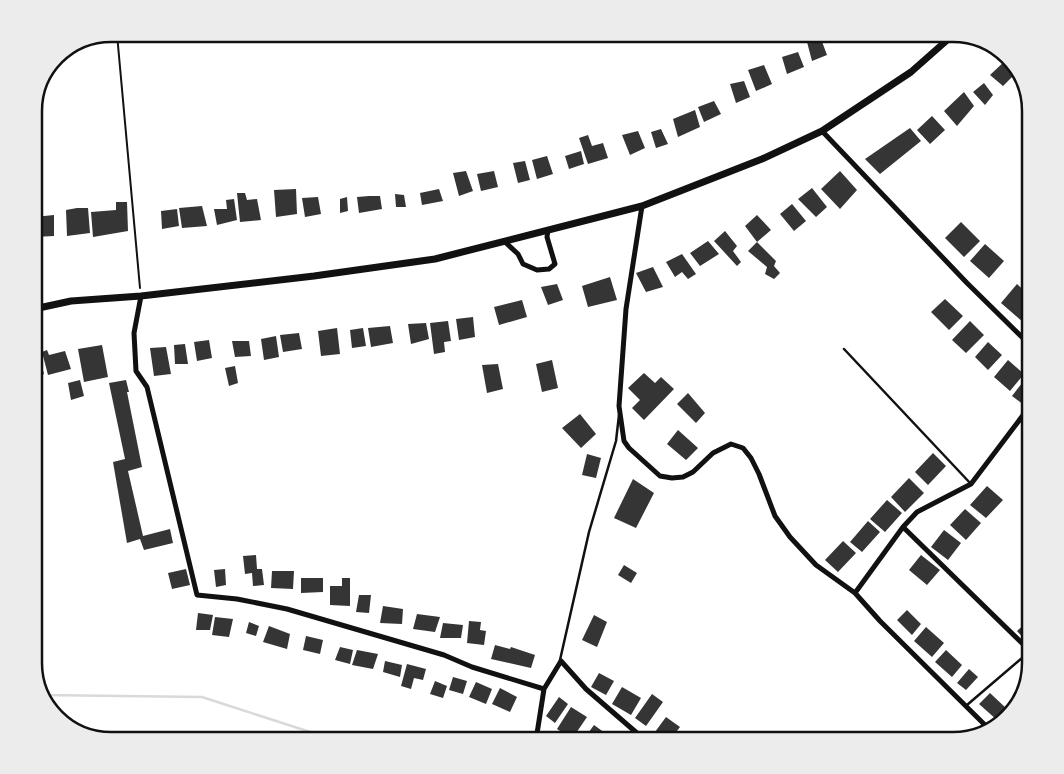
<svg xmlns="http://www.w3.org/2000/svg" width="1064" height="774" font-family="'Golos Text',sans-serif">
  <rect width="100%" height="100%" fill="#fff"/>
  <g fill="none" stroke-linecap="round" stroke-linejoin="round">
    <path stroke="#d9d9d9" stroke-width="2.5" d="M42,695L202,697L335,740"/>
  </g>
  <path fill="#353535" d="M821,39L827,55L812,61L807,42Z
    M798,52L804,67L787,74L782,57Z
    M1007,59L1018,71L1003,86L990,75Z
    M764,65L772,84L756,91L748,70Z
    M744,81L750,97L736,103L730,84Z
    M984,83L993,95L985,105L973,92Z
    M964,92L974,106L957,126L944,111Z
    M714,101L721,114L704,122L698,107Z
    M695,110L700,127L678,137L673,119Z
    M932,116L945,130L930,144L917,130Z
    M910,128L921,141L880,174L865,159Z
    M661,129L668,144L656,148L651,132Z
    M638,131L645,148L630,155L622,135Z
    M588,135L592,146L603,143L608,158L588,164L579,138Z
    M581,151L584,164L569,169L565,156Z
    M547,156L553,174L537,179L532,160Z
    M525,161L530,180L518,183L513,163Z
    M466,171L473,191L459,196L453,173Z
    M494,171L498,187L481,191L477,174Z
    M840,171L857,190L840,209L821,189Z
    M812,188L827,207L816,217L798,199Z
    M296,189L297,214L276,217L274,190Z
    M439,189L443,201L422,205L420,193Z
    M237,193H245L247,200L257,199L261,220L240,222Z
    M395,194L404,195L406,207H396Z
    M369,196H380L382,209L359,213L357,197Z
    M318,197L321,214L305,217L302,198Z
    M347,197L348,211L340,213V199Z
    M234,199L237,220L217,225L214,209H227L226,200Z
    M116,202H127L128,231L93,237L91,212L116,210Z
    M792,204L806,221L794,231L780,214Z
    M202,206L207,226L182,228L179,208Z
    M77,208H88L90,233L67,236L66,210Z
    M177,209L179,226L162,229L161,211Z
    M54,215V236L34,237V217Z
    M757,215L771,230L757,242L776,261L774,266L780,273L774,279L765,274L767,267L748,251L757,242L745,226Z
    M961,222L980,241L964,257L945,238Z
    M725,231L737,246L733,251L741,262L737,266L714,241Z
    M708,241L719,254L700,266L690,253Z
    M985,244L1004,261L989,278L970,261Z
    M682,254L696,274L688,279L682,272L675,277L666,262Z
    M653,267L663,287L646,292L636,273Z
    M610,277L617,300L588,307L582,286Z
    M557,284L563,300L548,305L541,287Z
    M1017,284L1030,296V328L1001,303Z
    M945,299L963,316L949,330L931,312Z
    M522,300L527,317L499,325L494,307Z
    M473,317L475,337L459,340L456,319Z
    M448,321L451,341L444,342L445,352L434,354L430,323Z
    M970,321L984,335L966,353L952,340Z
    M426,323L429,339L411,344L408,324Z
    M390,326L393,343L371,347L368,328Z
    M337,328L340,354L321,356L318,331Z
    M363,328L366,346L352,348L350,330Z
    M299,333L302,349L283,352L280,335Z
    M276,336L279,357L264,360L261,339Z
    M209,340L212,358L197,361L194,342Z
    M232,341H249L251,356L235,357Z
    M988,342L1002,355L988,370L975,357Z
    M185,344L188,364H175L174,345Z
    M102,345L108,377L84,382L78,349Z
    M166,347L171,374L154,376L150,348Z
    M47,350L49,355L65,351L71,369L48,375L42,352Z
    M40,359L44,374L34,378V361Z
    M552,360L558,388L542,392L536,364Z
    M1008,360L1024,374L1010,391L994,377Z
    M498,364L503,389L487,393L482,365Z
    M235,366L238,383L229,386L225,368Z
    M644,373L655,383L661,377L674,389L644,420L632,408L640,400L628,388Z
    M1026,378L1030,382V397L1024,405L1012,396Z
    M80,380L84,396L71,400L68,383Z
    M126,380L129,392H127L142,467L128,471L143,536L170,529L173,543L144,550L140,539L127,543L113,462L125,459L109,383Z
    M688,393L705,413L696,423L677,404Z
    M580,414L596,434L581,448L562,428Z
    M678,430L698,448L686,460L667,444Z
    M933,453L946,466L928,485L915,472Z
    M587,454L601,458L596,478L582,475Z
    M909,478L924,493L905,512L891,497Z
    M633,479L654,493L636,528L614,518Z
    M987,486L1003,500L986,518L970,505Z
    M887,500L902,513L885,532L870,519Z
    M965,509L981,523L966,540L950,525Z
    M868,521L880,532L862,552L850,542Z
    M944,530L961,543L948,560L931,547Z
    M843,541L856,553L838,572L825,560Z
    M256,555L257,569H262L264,585L253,586L252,573L245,574L243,556Z
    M921,555L940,570L927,585L909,570Z
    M624,565L637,573L631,583L618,575Z
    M186,569L190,585L172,589L168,573Z
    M225,569L226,585L216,587L214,570Z
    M272,571H294L293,589L271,588Z
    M301,578H323V592L301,593Z
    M342,578H350V606L330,605V586H342Z
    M359,595H371L369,613L356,612Z
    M383,606L403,609L402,624L380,623Z
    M907,610L921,624L912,635L897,620Z
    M198,613L213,615L210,630H196Z
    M417,614L440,617L435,632L413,629Z
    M594,615L607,622L597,647L582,640Z
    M215,617L233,619L229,637L212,635Z
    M1030,619V637L1026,641L1017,631Z
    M469,621L481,622L480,630L486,631L484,645L467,643Z
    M249,622L259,626L256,636L246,633Z
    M443,623L463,625L461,638H440Z
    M269,626L290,634L287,649L263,642Z
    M926,627L944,643L932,657L914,641Z
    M306,636L323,640L320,654L303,650Z
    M495,645L510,649L511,647L535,655L531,668L491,659Z
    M340,647L353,650L350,664L335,660Z
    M357,650L378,654L373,669L352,665Z
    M946,650L962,665L952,677L935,662Z
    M385,661L402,665L400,677L383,672Z
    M407,664L426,669L423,680L414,678L411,689L401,686Z
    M969,669L978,677L966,690L957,683Z
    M599,673L614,681L606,695L591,687Z
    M453,677L467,681L463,694L449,690Z
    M435,681L447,686L443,698L430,694Z
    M476,682L492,689L486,704L469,697Z
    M622,687L641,698L631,715L612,704Z
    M500,688L517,697L510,712L492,704Z
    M990,693L1007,709L997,720L979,704Z
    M652,694L663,702L646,726L635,718Z
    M559,697L568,704L555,723L546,716Z
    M571,707L587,717L572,739L557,729Z
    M666,717L680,727L670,740H667L655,732Z
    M594,725L605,733L600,740H583Z"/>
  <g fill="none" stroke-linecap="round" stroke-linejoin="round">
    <path stroke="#111" stroke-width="2" d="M117,34L140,288"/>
    <path stroke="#111" stroke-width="2.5" d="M844,349L971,484
      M560,660L589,532L616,441L619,415
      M967,705L1029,652"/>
    <path stroke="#111" stroke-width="5" d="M822,131L967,283L1030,345
      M642,206L626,309L619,406L624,441L629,448L660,476L672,478L683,477L693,472L713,453L731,444L743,448L751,458L759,474L775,516L790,537L816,565L855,593L880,621L990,730
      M504,241L518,254L523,264L537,270L549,269L555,264L547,237L548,230
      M141,296L134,333L136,371L147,387L197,595L237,599L287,609L444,655L472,667L544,689L561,661L586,689L645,740
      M903,527L1030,651
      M855,593L903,527L917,512L971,484L1030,406
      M536,740L544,689"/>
    <path stroke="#111" stroke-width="7" d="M34,309L71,301L141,296L314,276L435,259L642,206L762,159L822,131L911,72L954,34"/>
  </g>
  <path d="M0 0H1064V774H0ZM111 42H953A69 69 0 0 1 1022 111V663A69 69 0 0 1 953 732H111A69 69 0 0 1 42 663V111A69 69 0 0 1 111 42Z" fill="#ececec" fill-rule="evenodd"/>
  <path fill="none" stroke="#111" stroke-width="2.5" d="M111 42H953A69 69 0 0 1 1022 111V663A69 69 0 0 1 953 732H111A69 69 0 0 1 42 663V111A69 69 0 0 1 111 42Z"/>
</svg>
